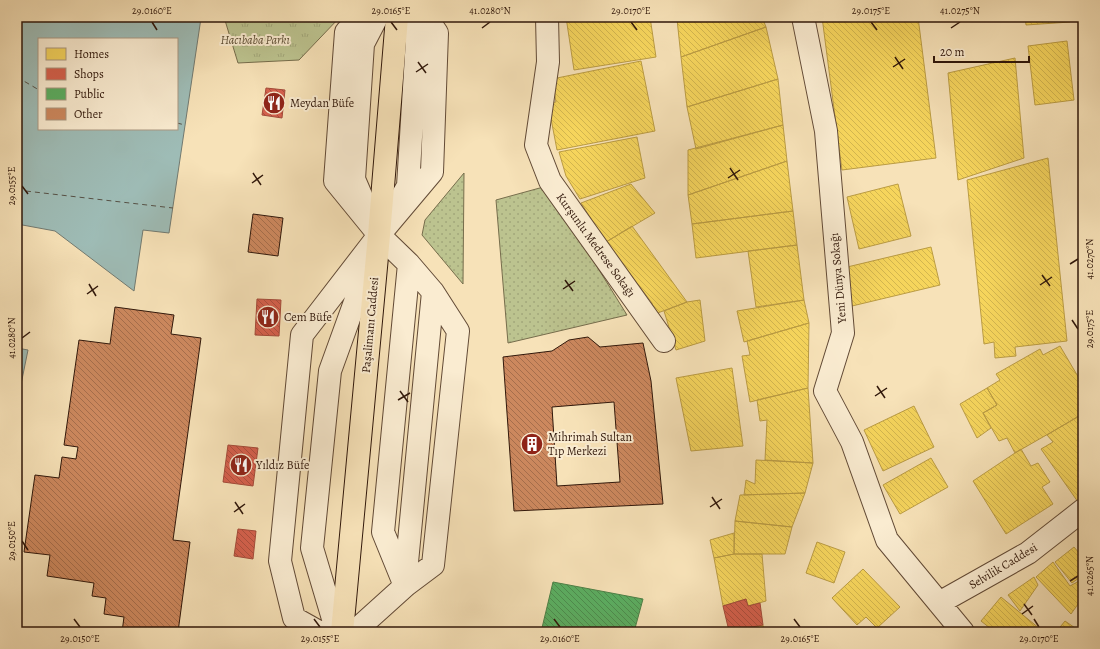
<svg xmlns="http://www.w3.org/2000/svg" width="1100" height="649" font-family="Alegreya,serif">
  <defs>
    <pattern id="grass-dots" width="8" height="8" patternUnits="userSpaceOnUse"><rect width="8" height="8" fill="#bcc38f"/><path d="M2 2h.1M6 6h.1" fill="none" stroke="#a2a77a" stroke-width="1.8" stroke-linecap="round"/></pattern>
    <pattern id="park-tufts" width="24" height="20" patternUnits="userSpaceOnUse"><rect width="24" height="20" fill="#bcc38f"/><path d="M3 7l-1-3M5 7V3M7 7l1-3M15 17l-1-3M17 17v-4M19 17l1-3" fill="none" stroke="#a2a77a"/></pattern>
    <pattern id="homes-back-hatch" width="6" height="6" patternUnits="userSpaceOnUse"><rect width="6" height="6" fill="#f6d55c"/><path d="M-1 5l2 2M0 0l6 6M5-1l2 2" fill="none" stroke="#d3b64f"/></pattern>
    <pattern id="shops-back-hatch" width="6" height="6" patternUnits="userSpaceOnUse"><rect width="6" height="6" fill="#d6604d"/><path d="M-1 5l2 2M0 0l6 6M5-1l2 2" fill="none" stroke="#ae4e3e"/></pattern>
    <pattern id="public-back-hatch" width="6" height="6" patternUnits="userSpaceOnUse"><rect width="6" height="6" fill="#5aae61"/><path d="M-1 5l2 2M0 0l6 6M5-1l2 2" fill="none" stroke="#4b8d4e"/></pattern>
    <pattern id="building-back-hatch" width="6" height="6" patternUnits="userSpaceOnUse"><rect width="6" height="6" fill="#cc885e"/><path d="M-1 5l2 2M0 0l6 6M5-1l2 2" fill="none" stroke="#a66e4c"/></pattern>
  </defs>
  <rect width="100%" height="100%" fill="#f7e2b8"/>
  <filter id="stains"><feTurbulence type="fractalNoise" baseFrequency=".005" numOctaves="4"/><feColorMatrix values="0 0 0 0 .2 0 0 0 0 .09 0 0 0 0 .02 0 0 0 .5 -.17"/></filter>
  <radialGradient id="worn" r=".72"><stop offset=".6" stop-color="#630" stop-opacity="0"/><stop offset="1" stop-color="#630" stop-opacity=".3"/></radialGradient>
  <path fill="url(#grass-dots)" stroke="#766d4c" d="M464,173L463,284L422,235L425,220Z
    M547,186L627,315L508,343L496,200Z"/>
  <path fill="url(#park-tufts)" stroke="#766d4c" d="M224,17H340L299,60L238,63Z"/>
  <path fill="#9ebcb6" stroke="#727a71" fill-rule="evenodd" d="M17,17L201,18L169,233L143,230L134,291L55,231L17,224ZM39,39H177V129H39Z
    M17,348L28,350L17,404Z"/>
  <path fill="url(#homes-back-hatch)" stroke="#bb9c43" d="M566,17H650L656,57L574,70Z
    M683,17H762L766,27L681,57L677,19Z
    M822,17H918L936,158L842,170Z
    M1025,17H1070V22L1026,25Z
    M766,27L778,79L687,107L681,57Z
    M1067,41L1074,100L1035,105L1028,46Z
    M1015,58L1024,158L958,180L948,73Z
    M641,61L655,131L557,150L548,103L556,102L552,79Z
    M778,79L783,125L696,149L687,107Z
    M783,125L787,161L688,195V150Z
    M637,137L645,178L580,199L566,176L559,152Z
    M1048,158L1067,341L1015,347L1016,356L995,358L994,342L984,344L967,180Z
    M787,161L793,211L692,224L688,195Z
    M631,184L655,213L606,242L581,203Z
    M898,184L911,236L859,249L847,197Z
    M793,211L797,245L696,258L692,224Z
    M632,226L687,302L655,314L652,303L606,242Z
    M797,245L804,300L756,307L748,251Z
    M931,247L940,285L852,306L843,268Z
    M700,300L705,341L676,350L664,311L687,302Z
    M804,300L809,323L744,342L737,311Z
    M809,323L808,388L750,402L742,356L750,355L747,341Z
    M1060,346L1083,385V414L1015,453L1007,438L999,441L983,413L997,405L987,388L1000,380L996,374L1040,349L1043,355Z
    M732,368L743,446L691,451L676,378Z
    M808,388L813,463L765,460L767,420L760,421L757,400Z
    M987,388L997,405L983,413L991,428L977,438L960,404Z
    M914,406L934,447L883,471L864,430Z
    M1082,414L1083,497L1078,502L1041,449L1053,442L1047,435Z
    M1021,449L1031,466L1038,463L1050,482L1042,487L1053,504L1006,534L973,481Z
    M931,458L948,487L900,514L883,485Z
    M756,460L813,463L805,493L744,495L746,480L755,484Z
    M805,493L792,527L735,521L740,495Z
    M735,521L792,527L785,554H734Z
    M734,533V554L714,558L710,540Z
    M817,542L845,552L834,583L806,573Z
    M1074,547L1079,553L1083,551V583L1079,578L1072,583L1055,562Z
    M734,554H762L766,601L748,606L746,599L723,606L714,558Z
    M1053,562L1070,586L1079,581L1083,588V597L1071,614L1036,577Z
    M863,569L900,607L877,628L866,617L857,625L832,598Z
    M1034,577L1038,585L1020,611L1008,595Z
    M1001,597L1040,629L1038,632H995L981,621Z
    M1065,621L1081,632H1056Z
    M763,625L764,632H729V631Z
    M901,627L906,632H895Z"/>
  <path fill="url(#shops-back-hatch)" stroke="#a44a39" d="M266,88L285,90L282,118L262,115Z
    M257,299L281,300L279,336L255,335Z
    M228,445L258,448L253,486L223,482Z
    M238,529L256,531L253,559L234,556Z
    M746,599L748,606L760,603L763,625L729,631L723,606Z"/>
  <path fill="url(#public-back-hatch)" stroke="#4d8147" d="M553,582L643,599L634,632H541Z"/>
  <g fill="none" stroke-linecap="round" stroke-linejoin="round">
    <path stroke="#565146" stroke-width="1" stroke-dasharray="5 4" stroke-linecap="butt" d="M17,77L39,90
      M177,123L185,125
      M17,190L173,208"/>
  </g>
  <path fill="url(#building-back-hatch)" stroke="#30170a" fill-rule="evenodd" d="M253,214L283,218L278,256L248,252Z
    M115,307L174,315L171,334L201,338L173,540L190,542L178,632H122L124,617L104,614L106,598L92,596L94,583L47,576L50,555L24,552L35,475L59,478L62,457L76,459L78,447L64,445L79,340L110,344Z
    M588,337L600,347L643,343L651,381L663,504L514,511L503,357L552,351L569,340ZM614,402L620,482L557,486L552,407Z"/>
  <g fill="none" stroke-linecap="round" stroke-linejoin="round">
    <g stroke="#624a36" stroke-width="24">
      <path id="minor" d="M547,17L548,62L536,145L550,181L664,341
        M803,17L826,131L843,333L825,391L852,442L887,540L963,632
        M398,203L408,186L417,39L410,17
        M366,207L354,179L363,44L377,17
        M405,583L433,292
        M405,586L383,532L409,264
        M939,603L1028,553L1083,510
        M319,632L294,618L280,561L302,335L379,235L432,172L437,33L426,17
        M337,632L312,548L330,371L372,255
        M354,632L405,586L433,565L458,331L433,292L409,264L379,235L335,181L346,32L361,17"/>
    </g>
    <g stroke="#30170a" stroke-width="24">
      <path id="major" d="M342,632L379,235L397,17"/>
    </g>
    <use href="#minor" stroke="#faecd1" stroke-width="22"/>
    <use href="#major" stroke="#f7e2b8" stroke-width="22"/>
  </g>
  <path fill="none" stroke="#30170a" stroke-width="1.5" d="M152,22L157,30M391,22L397,30M631,22L637,30M871,22L877,30M482,28L490,22M951,28L960,22M895,57L903,69M418,62L426,73M893,67L905,59M416,72L428,64M730,168L738,180M253,173L261,185M728,178L740,170M252,183L263,175M22,186L28,194M1070,264L1078,259M1042,275L1050,286M565,280L573,291M89,284L96,296M1040,285L1052,277M563,289L575,281M87,294L98,286M1072,320L1078,329M22,338L30,332M877,386L885,398M400,391L408,402M875,396L887,388M398,400L410,393M712,497L720,509M235,502L243,514M710,507L722,499M234,512L245,504M22,541L28,550M1070,581L1078,576M1024,604L1032,615M1022,614L1033,606M74,619L80,627M314,619L320,627M554,619L560,627M794,619L800,627M1034,619L1039,627"/>
  <defs>
    <g id="restaurant-disc" transform="scale(1.15)"><circle r="9.5" fill="#8f2418" stroke="#faecd1"/><path d="M-5-6h1v4h1v-4h1v4h1v-4h1v5L-1.5 .5V6h-2V.5L-5-1ZM5-6V6H3V1.5H1.5Q1.5-4 5-6Z" fill="#fff"/></g>
    <g id="building-disc" transform="scale(1.15)"><circle r="9.5" fill="#8f2418" stroke="#faecd1"/><path d="M-4-6H4V6H1V3H-1V6H-4ZM-2.5-4.3h1.7v1.8h-1.7ZM.8-4.3h1.7v1.8H.8ZM-2.5-1h1.7V.8h-1.7ZM.8-1h1.7V.8H.8Z" fill="#fff"/></g>
  </defs>
  <g fill-rule="evenodd">
    <use href="#restaurant-disc" x="274" y="103"/>
    <use href="#restaurant-disc" x="268" y="317"/>
    <use href="#building-disc" x="532" y="444"/>
    <use href="#restaurant-disc" x="241" y="465"/>
  </g>
  <g text-anchor="middle" stroke-width="4" stroke-linejoin="round" paint-order="stroke">
    <g font-size="12" font-style="italic" fill="#5a4b32" stroke="#faecd1">
      <text x="255" y="44">Hacıbaba Parkı</text>
    </g>
    <g font-size="12" fill="#30170a" stroke="#faecd1" text-anchor="start">
      <text x="290" y="107">Meydan Büfe</text>
      <text x="284" y="321">Cem Büfe</text>
      <text x="548" y="441">Mihrimah Sultan<tspan x="548" dy="14">Tıp Merkezi</tspan></text>
      <text x="256" y="469">Yıldız Büfe</text>
    </g>
    <g font-size="12" fill="#30170a" stroke="#faecd1">
      <text transform="translate(596 245) rotate(54)" y="4">Kurşunlu Medrese Sokağı</text>
      <text transform="translate(838 278) rotate(-95)" y="4">Yeni Dünya Sokağı</text>
      <text transform="translate(370 325) rotate(-85)" y="4">Paşalimanı Caddesi</text>
      <text transform="translate(1003 566) rotate(-31)" y="4">Selvilik Caddesi</text>
    </g>
  </g>
  <rect width="1100" height="649" fill="none" stroke="#f7e2b8" stroke-width="44"/>
  <rect x="38" y="38" width="140" height="92" fill="#faecd1" stroke="#a99781"/>
  <rect x="46" y="48" width="20" height="12" fill="#f6d55c" stroke="#a99781"/>
  <text x="74" y="58" font-size="12" fill="#30170a">Homes</text>
  <rect x="46" y="68" width="20" height="12" fill="#d6604d" stroke="#a99781"/>
  <text x="74" y="78" font-size="12" fill="#30170a">Shops</text>
  <rect x="46" y="88" width="20" height="12" fill="#5aae61" stroke="#a99781"/>
  <text x="74" y="98" font-size="12" fill="#30170a">Public</text>
  <rect x="46" y="108" width="20" height="12" fill="#cc885e" stroke="#a99781"/>
  <text x="74" y="118" font-size="12" fill="#30170a">Other</text>
  <path d="M934 56v6h95v-6" fill="none" stroke="#30170a" stroke-width="2"/>
  <text x="940" y="56" font-size="12" fill="#30170a" stroke="#faecd1" stroke-width="3" paint-order="stroke">20 m</text>
  <rect x="22" y="22" width="1056" height="605" fill="none" stroke="#30170a" stroke-width="1.5"/>
  <g font-size="10" text-anchor="middle" fill="#30170a">
    <text x="152" y="14">29.0160°E</text>
    <text x="391" y="14">29.0165°E</text>
    <text x="490" y="14">41.0280°N</text>
    <text x="631" y="14">29.0170°E</text>
    <text x="871" y="14">29.0175°E</text>
    <text x="960" y="14">41.0275°N</text>
    <text transform="translate(11 186) rotate(-90)" y="4">29.0155°E</text>
    <text transform="translate(1089 259) rotate(-90)" y="4">41.0270°N</text>
    <text transform="translate(1089 329) rotate(-90)" y="4">29.0175°E</text>
    <text transform="translate(11 338) rotate(-90)" y="4">41.0280°N</text>
    <text transform="translate(11 541) rotate(-90)" y="4">29.0150°E</text>
    <text transform="translate(1089 576) rotate(-90)" y="4">41.0265°N</text>
    <text x="80" y="642">29.0150°E</text>
    <text x="320" y="642">29.0155°E</text>
    <text x="560" y="642">29.0160°E</text>
    <text x="800" y="642">29.0165°E</text>
    <text x="1039" y="642">29.0170°E</text>
  </g>
  <rect width="100%" height="100%" filter="url(#stains)"/>
  <rect width="100%" height="100%" fill="url(#worn)"/>
</svg>
